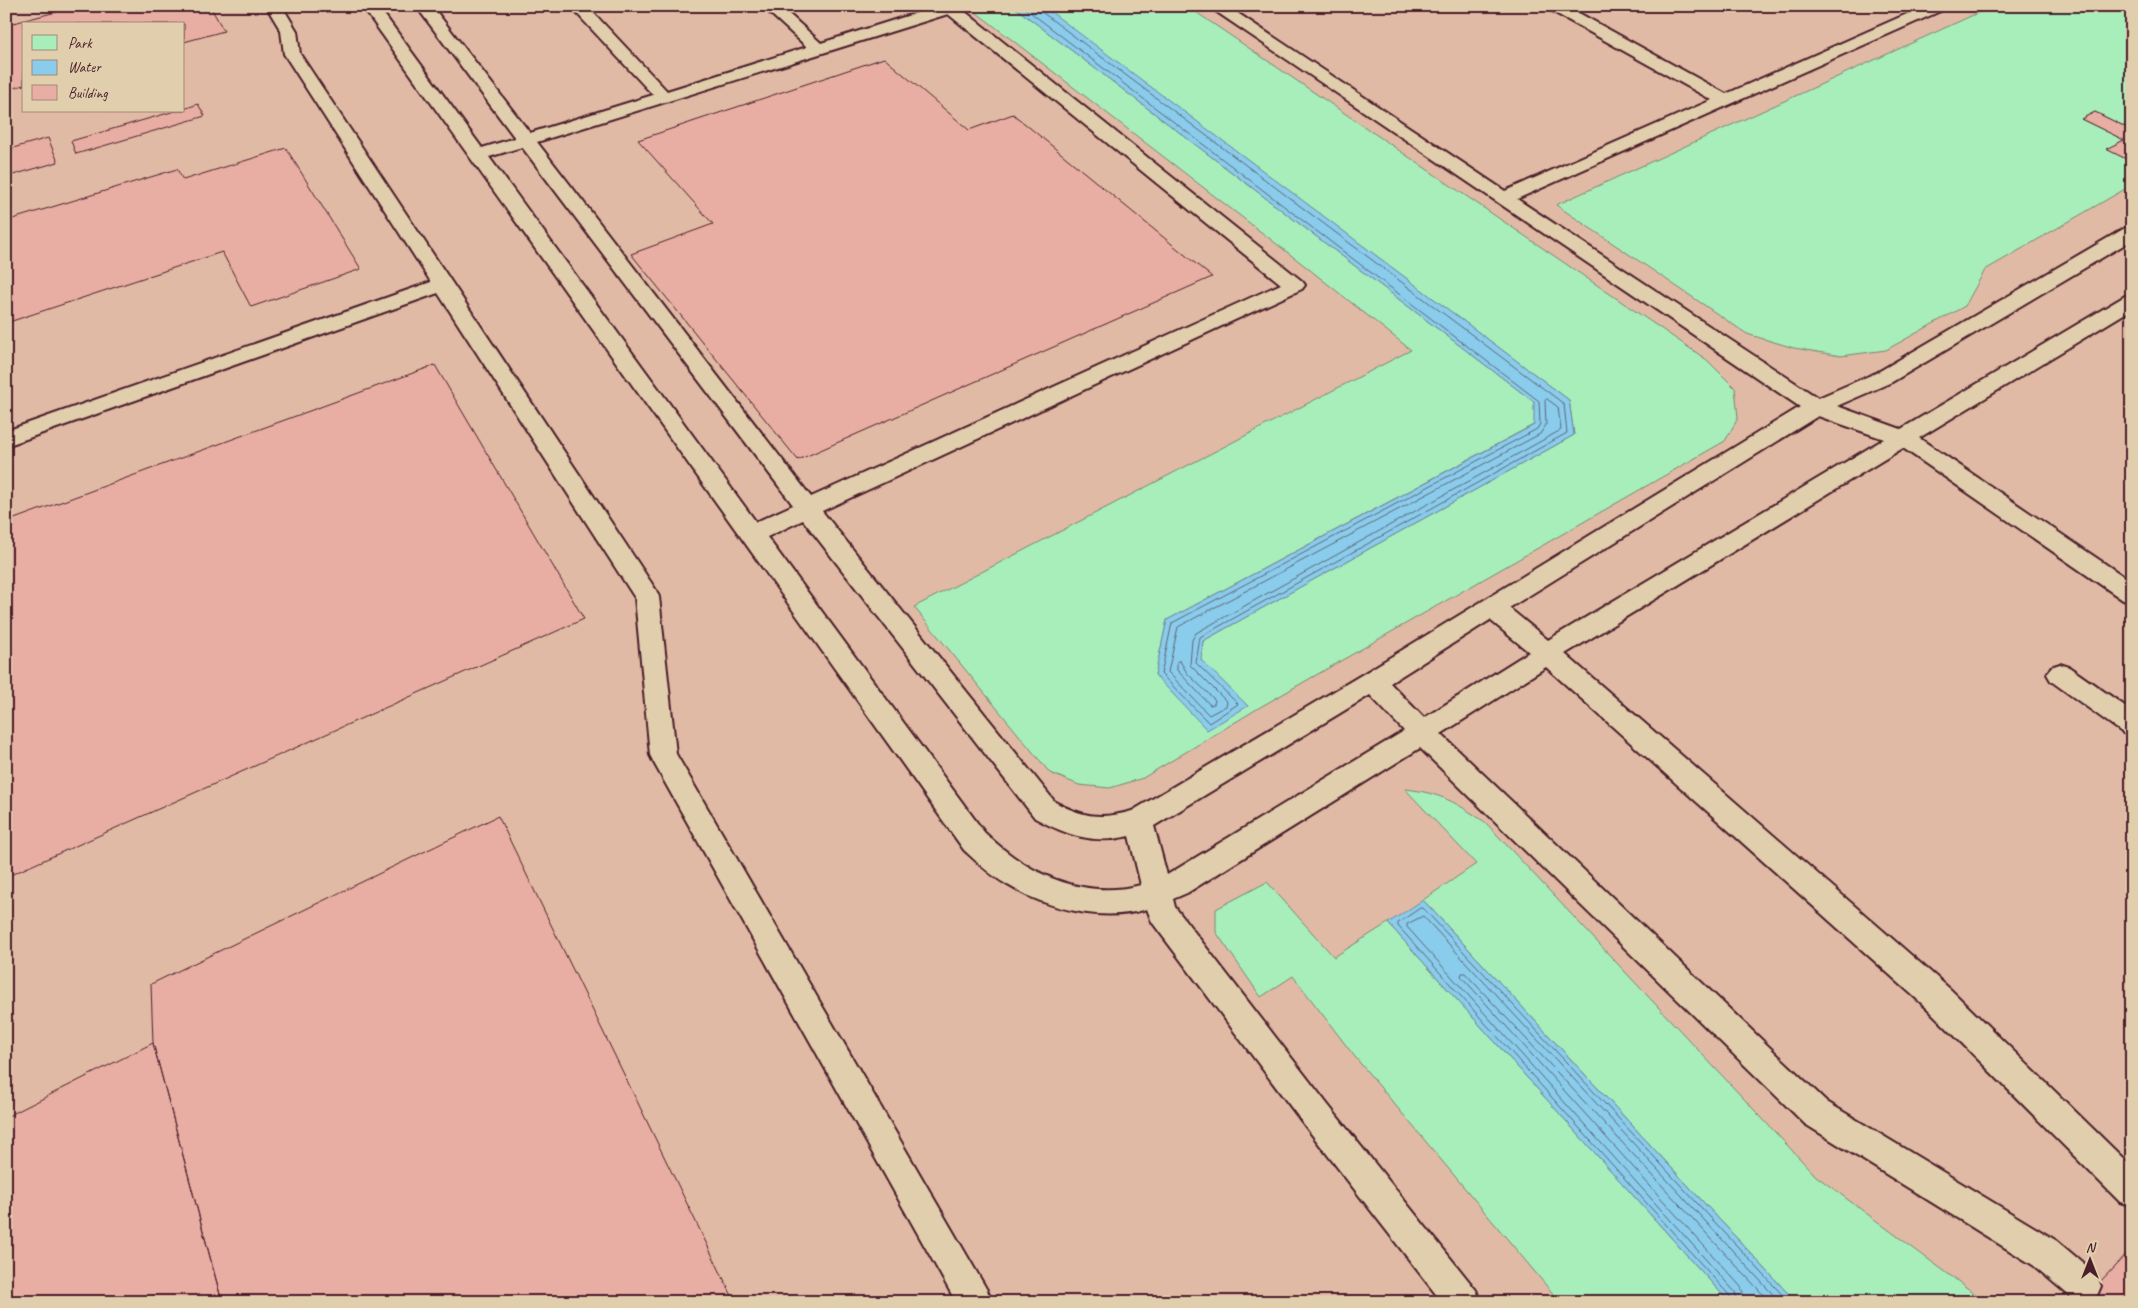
<svg xmlns="http://www.w3.org/2000/svg" width="2138" height="1308" font-family="Caveat,sans-serif">
  <rect width="100%" height="100%" fill="#e3c4a9"/>
  <filter id="ink" filterUnits="userSpaceOnUse"><feTurbulence type="fractalNoise" baseFrequency=".02" numOctaves="2"/><feDisplacementMap in="SourceGraphic" scale="10" xChannelSelector="R" yChannelSelector="G"/><feConvolveMatrix kernelMatrix="1 2 1 2 8 2 1 2 1" color-interpolation-filters="sRGB"/></filter>
  <g filter="url(#ink)">
    <path fill="#e1baa5" fill-rule="evenodd" d="M6,6H2132V1302H6ZM24,24H184V111H24Z"/>
    <path fill="#a7eebb" stroke="#788673" d="M968,6H1013L1534,402L1535,424L1167,620L1155,675L1247,706L1200,660L1203,641L1574,435L1569,400L1042,6H1187L1707,360L1735,388L1738,418L1725,441L1262,706L1143,778L1110,788L1079,785L1050,773L914,607L1411,350L1300,262Z
      M1993,6H2132V130L2095,112L2081,119L2124,140L2107,149L2132,162V185L1985,270L1965,306L1886,350L1841,356L1794,348L1747,334L1556,205Z
      M1405,789C1441,793 1455,802 1485,822L1816,1176L1986,1302H1796L1423,900L1476,864Z
      M1267,882L1334,957L1388,923L1729,1302H1560L1355,1057L1293,976L1261,997L1216,932V909Z"/>
    <path fill="#89cceb" stroke="#70879e" d="M1013,6H1043L1569,400L1574,435L1203,641L1201,660L1248,706L1207,730L1155,675L1167,620L1534,425V402Z
      M1423,900L1796,1302H1729L1388,923Z"/>
    <g fill="none" stroke-linecap="round" stroke-linejoin="round">
      <path stroke="#636478" stroke-width="1" d="M1022,6L1539,401L1540,424L1537,429L1172,623L1161,674L1209,723L1238,704L1196,663L1200,637L1567,433L1564,404L1043,13L1040,6
        M1547,399L1558,407L1561,430L1196,633L1192,640L1190,665L1227,702L1226,706L1209,715L1168,672L1178,627L1540,434L1546,425L1545,401Z
        M1180,661L1187,673L1215,700L1214,704L1210,705L1177,670V662Z
        M1732,1302L1730,1296L1398,926V923L1420,908H1423L1789,1302
        M1738,1302L1735,1292L1407,927V924L1423,916L1780,1302
        M1746,1302L1741,1287L1461,976L1462,973H1465L1770,1302"/>
    </g>
    <path fill="#e8aea3" stroke="#4a1f2b" d="M79,6H210L224,31L184,42V24H24V85L6,90V25Z
      M884,58L969,130L1013,114L1212,277L798,460L631,254L713,224L638,140Z
      M198,104L205,116L76,154L71,141L175,111H184V109Z
      M2095,112L2132,130V162L2106,149L2124,140L2081,119Z
      M48,138L58,162L6,177V150Z
      M286,148L361,269L251,307L222,252L6,323V221L177,169L183,180Z
      M435,365L584,619L6,877V522Z
      M498,816L735,1302H222L153,1043L151,984Z
      M153,1043L222,1302H6V1117Z
      M2132,1248V1302H2081Z"/>
    <g fill="none" stroke-linecap="round" stroke-linejoin="round">
      <g stroke="#4a1f2b" stroke-width="4">
        <path id="lane" d="M266,6H282L297,31L300,54L656,590L659,597L676,754L987,1290L992,1302H956L654,763L650,755L635,598L438,293L6,446V431L431,282L284,54L281,31Z
          M362,6H378L482,148L515,138L416,6H432L530,133L653,95L570,6H587L667,91L807,47L762,6H780L821,43L939,6H958L1302,281L1305,285L1302,289L822,511L1055,802C1083,817 1100,820 1132,811L1363,674L1800,407L1208,6H1227L1505,191L1712,100L1548,9L1546,6H1566L1726,94L1925,6H1947L1945,9L1517,199L1818,398L1878,372L2125,228L2132,226V240L1892,382L1837,406L1901,429L2125,296L2132,294V309L1919,438L2132,582V603L2123,600L1903,448L1565,654L1950,989L2132,1167V1206L2120,1202L1928,1009L1546,667L1441,734L1827,1102L2057,1241L2096,1274L2101,1286L2096,1298L2087,1302L2072,1298L2033,1265L1805,1124L1420,748L1187,893L1173,899L1175,907L1328,1105L1476,1290L1481,1302H1442L1306,1127L1152,922L1147,909C1102,923 1045,908 1006,884C990,875 977,862 964,850ZM948,14L1281,284L811,497L537,142ZM522,147L793,505L756,522L489,157ZM1818,416L1884,439L1548,640L1509,608ZM803,520L1035,818C1066,835 1094,845 1129,836L1141,885C1082,900 1025,873 984,832L767,537ZM1490,620L1529,652L1424,718L1390,683ZM1370,695L1404,731L1167,875L1154,826Z
          M2060,664L2069,667L2132,711V736L2123,733L2051,681L2047,674L2051,667Z"/>
      </g>
      <use href="#lane" fill="#e1ceac" fill-rule="evenodd"/>
    </g>
  </g>
  <rect width="2138" height="1308" fill="none" stroke="#e1ceac" stroke-width="25"/>
  <rect x="12" y="12" width="2113" height="1283" fill="none" stroke="#4a1f2b" stroke-width="2" filter="url(#ink)"/>
  <rect x="22" y="22" width="162" height="90" fill="#e1ceac" stroke="#a58878"/>
  <rect x="32" y="35" width="25" height="15" fill="#a7eebb" stroke="#a58878"/>
  <text x="68" y="48" font-size="15" fill="#4a1f2b">Park</text>
  <rect x="32" y="60" width="25" height="15" fill="#89cceb" stroke="#a58878"/>
  <text x="68" y="72" font-size="15" fill="#4a1f2b">Water</text>
  <rect x="32" y="85" width="25" height="15" fill="#e8aea3" stroke="#a58878"/>
  <text x="68" y="98" font-size="15" fill="#4a1f2b">Building</text>
  <g transform="translate(2090 1260)" stroke="#e1ceac" stroke-width="4" paint-order="stroke">
  <path d="M0-4L9 19L0 12L-9 19Z" fill="#4a1f2b"/>
  <text y="-8" font-size="14" font-weight="bold" text-anchor="middle" fill="#4a1f2b">N</text>
  </g>
</svg>
